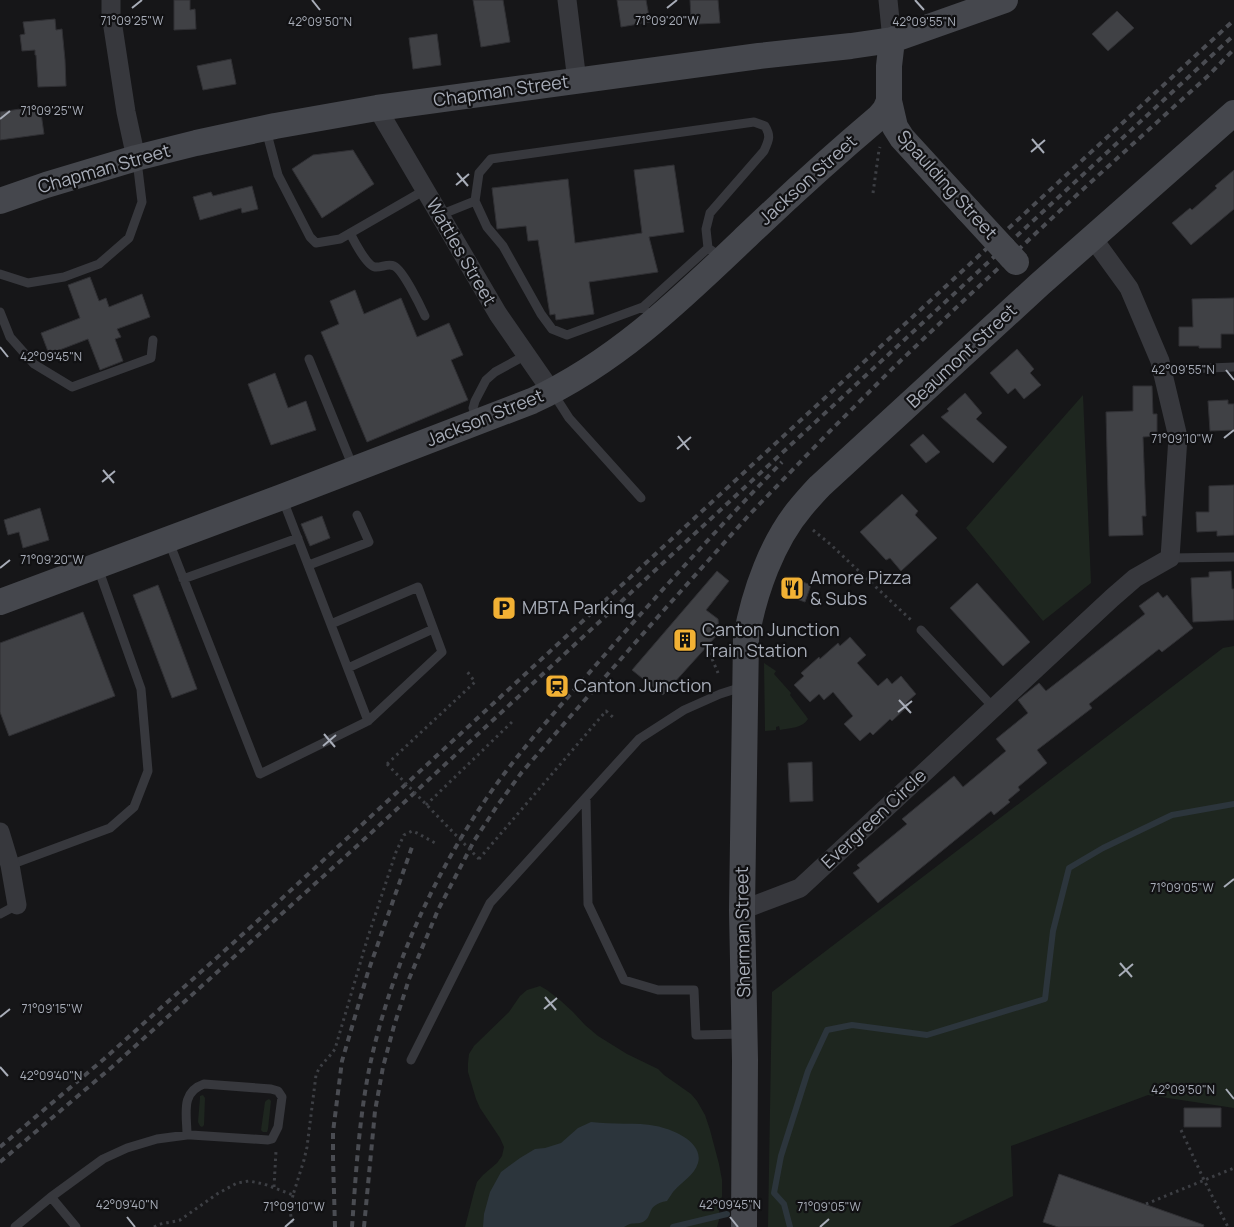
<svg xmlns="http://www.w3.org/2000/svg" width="1234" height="1227" font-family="Manrope,sans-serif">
  <rect width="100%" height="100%" fill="#161618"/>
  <path fill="#1e261f" d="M1083,395L1091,583L1043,621L966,528Z
    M1234,646V1108L1148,1095L1011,1146L1013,1196L949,1227H768L772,992L1223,648Z
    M764,663L776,671L774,674L791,693L790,695L806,716L808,719C803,728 789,728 780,730L779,726L776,727V730L765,731Z
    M540,986L547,990L561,1001L573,1012L585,1025L598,1036L627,1054L658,1069L664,1075L691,1094L697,1101L705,1115L710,1130L719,1164L722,1180V1196L719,1212V1220L717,1227H465L474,1192L477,1182L483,1175L497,1163L502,1156L504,1147L500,1138L480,1108L476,1099L468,1072V1063L469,1054L474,1046L509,1012L520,996L527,990Z
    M203,1095L205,1098L204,1125L202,1127L200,1126L198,1122L200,1098V1096Z
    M269,1099L271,1101L268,1129L267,1132H263L261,1130L265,1102L267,1100Z"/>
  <path fill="#2c353c" d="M591,1122C613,1125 636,1122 656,1126C672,1129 704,1142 698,1163C694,1176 682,1181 673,1192C671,1195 669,1198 667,1201C645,1205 654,1216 643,1222C636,1225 633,1221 624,1227H483L484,1214L490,1192L501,1172L520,1158L535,1149L545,1148L561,1143L578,1128Z"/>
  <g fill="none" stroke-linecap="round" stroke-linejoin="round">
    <path stroke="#2c353c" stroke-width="6" d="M673,1227L727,1214
      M790,1227L784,1204L774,1193L781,1156L808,1071L827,1030L852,1025L927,1035L1045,999L1053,931L1069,868L1103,848L1172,815L1234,804"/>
  </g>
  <path fill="#404145" stroke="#303034" d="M174,0H190V10L195,9L196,29L174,30Z
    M473,0H503L510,42L481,47Z
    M617,0H646L650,22L621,27Z
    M690,0H718L720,23L698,24L697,17L691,18Z
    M1117,11L1134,28L1108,51L1092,34Z
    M55,19L56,30L62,29L65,60L66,86L38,87L36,55H35V50L22,51L20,35L25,34L23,22Z
    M437,34L441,65L413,69L409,38Z
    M231,59L236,84L203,90L197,66Z
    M40,106L44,134L0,140V112Z
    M353,150L374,184L322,218L292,169L313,155Z
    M674,165L684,232L649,237L658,272L589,282L594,314L556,320L555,314L550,315L538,240L528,241L526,226L497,229L492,188L568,179L575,243L642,233L634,170Z
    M1234,170V209L1191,245L1172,223L1190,208L1192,210L1217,188L1215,186Z
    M252,186L258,209L242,213L241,208L200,220L193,197L211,192L213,196Z
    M90,277L99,301L106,298L109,307L142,294L150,317L117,329L121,337L115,339L123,361L100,370L88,339L49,354L41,333L80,318L68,285Z
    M355,290L364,314L401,298L417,337L449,323L463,355L451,360L468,400L367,442L321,332L339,324L330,301Z
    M1234,298V334H1221V348H1199V346H1179V327H1193L1192,299Z
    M1017,349L1034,369L1030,373L1041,385L1024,399L1015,388L1008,394L990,373Z
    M275,373L288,408L306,401L316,430L271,445L248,384Z
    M1133,386H1152L1153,414H1157V436L1143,437L1146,516H1142L1143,535L1109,536L1106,412L1133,411Z
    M965,393L982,413L976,419L1007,447L993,463L941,417L949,411L947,409Z
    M1228,400V404H1234V430L1210,431L1208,401Z
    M923,434L940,452L926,463L910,445Z
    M1234,485V535L1217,536V531L1197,532L1196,512H1209V486Z
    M902,494L918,511L915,515L937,538L901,571L890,558L886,560L860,532Z
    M40,508L49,540L23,548L19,532L8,535L4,520Z
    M322,516L330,538L310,546L301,524Z
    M717,571L729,581L706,610L718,619L719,633L663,695L632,670Z
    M1231,571L1232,589H1234V620L1193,622L1191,578L1209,577V572Z
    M789,577L811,585L805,602L783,594Z
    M977,583L1030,642L1003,666L950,608Z
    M158,585L197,689L172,698L133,595Z
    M1158,592L1163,598L1167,595L1193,628L1162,652L1159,649L1089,704L1092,708L1037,750L1047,763L1018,787L1020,790L1008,800L1010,802L994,815L991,811L878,903L853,873L860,868L857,865L907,824L902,819L954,776L963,787L1006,751L996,739L1028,713L1018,700L1039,683L1046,691L1145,614L1139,606Z
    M83,612L115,696L9,736L0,712V643Z
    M850,637L866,655L857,663L878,686L887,678L892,684L901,676L916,694L906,703L909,705L892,721L890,719L873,735L870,732L860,741L844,724L853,716L833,692L824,700L819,694L810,702L794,685L804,676L801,673L819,657L820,659L838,643L840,646Z
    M812,762L813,801L790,802L788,763Z
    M1184,1108H1221V1127H1184Z
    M1059,1174L1204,1225L1203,1227H1058L1043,1222Z"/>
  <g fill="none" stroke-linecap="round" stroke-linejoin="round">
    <path stroke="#3d3f44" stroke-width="3" stroke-dasharray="2.5 4" stroke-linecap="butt" d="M873,193L879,150L880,147
      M813,530L830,544L911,620
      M707,647L718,673
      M387,764L475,682L466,670
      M426,805L514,720
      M479,859L606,711L615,719
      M1181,1130L1204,1180L1228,1227
      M274,1187L276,1151
      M293,1195L290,1209L291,1217L293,1227
      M1146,1204L1234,1168
      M154,1227C162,1222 171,1223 180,1220L217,1194L237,1183L249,1181L264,1184L293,1195L304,1160L307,1147L316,1075C320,1064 329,1058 335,1049L367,940L396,852L404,835L412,831L417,833L437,844"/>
    <path stroke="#37383d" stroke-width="9" d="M266,130L278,175L310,237L316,243L340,239L425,190
      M475,201L487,227L503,246L541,314L552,329L567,335L643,307L654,318
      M440,215L475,201L479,173L491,159L754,122L765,126C771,136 769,140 764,151L710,213L706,229L708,248L722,258
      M350,233C354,241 367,266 375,267C381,268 388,263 394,266C403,270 420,305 425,316
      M0,274L28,283L64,277L99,264L129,238L142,202L137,161
      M643,307L708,248
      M0,312L10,337L34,364L72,387L151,358L153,340
      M309,359L353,467
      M1162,370L1234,367
      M553,393L569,418L641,498
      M476,420L473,408L475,401L486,380L495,372L526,355
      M169,542L260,774L368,721L283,500
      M1170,558L1234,557
      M309,565L369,542L357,515
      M183,579L298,538
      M331,624L418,587L442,652L368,721
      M921,630L994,708
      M348,668L433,629
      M586,798L588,904L624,980L658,990H694L696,1035L742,1034
      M10,865L110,828L134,807L148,771L141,689L98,568
      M0,914L17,905
      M411,1060L490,903L639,739L684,710L720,694L742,687
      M51,1197L103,1159L127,1148L157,1139L187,1135H191L268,1140L272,1139L278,1127L282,1097L278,1091L271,1089L204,1084C180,1092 187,1115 187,1135
      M15,1227L51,1197L76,1227"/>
    <path stroke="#37383d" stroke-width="19" d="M111,0V14L126,112L136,158
      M567,0L577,81
      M888,0L892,40
      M377,108L498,314L552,392
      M0,832L10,865L17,905
      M742,910L800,888L1112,598L1135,578L1170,558L1178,437L1162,370L1160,361L1129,288L1092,237"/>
    <path stroke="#45474d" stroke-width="26" d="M892,40L889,66V101L895,127L902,138L968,210
      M0,201L46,185L136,158L196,143L275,126L377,108L759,56L851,46L892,40L1005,0
      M0,602L282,497L532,401C615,363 681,299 747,236C790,195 834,155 879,117L885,110L889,101
      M744,1227L745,1060L742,910L746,638C754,593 772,541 802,506C808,499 814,492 820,486L1040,284L1234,113"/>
    <path stroke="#4a4c52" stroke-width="4" stroke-dasharray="6 5" stroke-linecap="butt" d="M0,1147L104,1059L252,926L879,348L1234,20
      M0,1162L112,1067L358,845L1234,35
      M335,1227L333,1158V1132L342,1061L368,972L412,847
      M352,1227C356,1173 359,1118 370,1065C390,972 432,878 486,799C518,752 558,709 595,666C656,596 718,528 782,462
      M364,1227L375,1111L383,1067L394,1026L409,979L438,910L474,841L497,806L522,772L576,710L664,610L749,515L830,431L895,366L960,304L1080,192L1209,75L1234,49"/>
    <path stroke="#3d3f44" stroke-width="3" stroke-dasharray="2.5 4" stroke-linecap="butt" d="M387,764L479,859"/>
    <path stroke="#45474d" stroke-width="26" d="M968,210L1016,262"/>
  </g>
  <path fill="none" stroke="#a8adb8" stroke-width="2" d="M312,0L320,10M915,0L924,10M132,8L142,0M667,8L677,0M0,119L10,111M1032,139L1044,153M1031,152L1045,140M457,173L468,186M456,185L469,174M0,347L8,357M1226,370L1234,380M678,436L689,450M1224,438L1234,430M677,449L691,437M103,470L114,483M102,482L115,471M0,568L10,560M899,700L911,713M898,712L912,701M324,734L335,747M323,746L336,735M1224,887L1234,879M1120,963L1132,977M1119,976L1133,964M545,997L556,1010M544,1009L557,998M0,1017L10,1009M0,1067L8,1076M1226,1089L1234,1099M127,1217L135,1227M730,1217L738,1227M285,1227L294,1219M820,1227L829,1219"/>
  <defs>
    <g id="restaurant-square" transform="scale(1.25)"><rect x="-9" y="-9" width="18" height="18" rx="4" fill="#f2b134" stroke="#111113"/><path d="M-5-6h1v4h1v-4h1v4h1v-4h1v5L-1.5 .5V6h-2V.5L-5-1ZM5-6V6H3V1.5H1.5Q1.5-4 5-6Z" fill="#111"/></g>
    <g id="parking-square" transform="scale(1.25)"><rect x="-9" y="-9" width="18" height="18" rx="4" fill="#f2b134" stroke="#111113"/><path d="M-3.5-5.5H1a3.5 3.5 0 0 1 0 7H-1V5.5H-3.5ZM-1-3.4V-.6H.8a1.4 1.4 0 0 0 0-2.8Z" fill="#111"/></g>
    <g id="building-square" transform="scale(1.25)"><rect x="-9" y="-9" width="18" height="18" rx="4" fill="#f2b134" stroke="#111113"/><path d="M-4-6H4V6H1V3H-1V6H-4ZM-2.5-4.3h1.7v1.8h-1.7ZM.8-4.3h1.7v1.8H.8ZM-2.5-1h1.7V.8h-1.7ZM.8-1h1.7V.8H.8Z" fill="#111"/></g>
    <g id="station-square" transform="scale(1.25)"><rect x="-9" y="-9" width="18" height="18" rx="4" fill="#f2b134" stroke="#111113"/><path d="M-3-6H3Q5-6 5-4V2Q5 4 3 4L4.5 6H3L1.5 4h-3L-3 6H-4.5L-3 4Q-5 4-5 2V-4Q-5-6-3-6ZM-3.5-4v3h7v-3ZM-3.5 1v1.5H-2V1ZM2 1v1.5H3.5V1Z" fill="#111"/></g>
  </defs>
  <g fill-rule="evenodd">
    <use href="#restaurant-square" x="792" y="588"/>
    <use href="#parking-square" x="504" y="608"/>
    <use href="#building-square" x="685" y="640"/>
    <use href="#station-square" x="557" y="686"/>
  </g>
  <g text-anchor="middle" stroke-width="4.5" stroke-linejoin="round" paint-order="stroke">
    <g font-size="18" fill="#a8adb8" stroke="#111113">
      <text transform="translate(501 91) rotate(-8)" y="6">Chapman Street</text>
      <text transform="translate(104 169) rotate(-16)" y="6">Chapman Street</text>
      <text transform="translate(808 180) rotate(-42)" y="6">Jackson Street</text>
      <text transform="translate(947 185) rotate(48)" y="6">Spaulding Street</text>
      <text transform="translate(461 252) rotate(60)" y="6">Wattles Street</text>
      <text transform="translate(962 356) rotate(-43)" y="6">Beaumont Street</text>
      <text transform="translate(485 418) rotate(-22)" y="6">Jackson Street</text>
      <text transform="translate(874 819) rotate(-43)" y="6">Evergreen Circle</text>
      <text transform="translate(743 932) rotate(-91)" y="6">Sherman Street</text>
    </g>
    <g font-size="18" fill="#a8adb8" stroke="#111113" text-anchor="start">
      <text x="810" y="584">Amore Pizza<tspan x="810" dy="21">&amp; Subs</tspan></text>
      <text x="522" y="614">MBTA Parking</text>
      <text x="702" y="636">Canton Junction<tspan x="702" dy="21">Train Station</tspan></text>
      <text x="574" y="692">Canton Junction</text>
    </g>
  </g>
  <g font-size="12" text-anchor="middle" fill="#a8adb8" stroke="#111113" stroke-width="4.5" stroke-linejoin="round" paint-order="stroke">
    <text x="132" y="25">71°09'25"W</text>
    <text x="667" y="25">71°09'20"W</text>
    <text x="320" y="26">42°09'50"N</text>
    <text x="924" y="26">42°09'55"N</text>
    <text x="52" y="115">71°09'25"W</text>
    <text x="51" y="361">42°09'45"N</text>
    <text x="1183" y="374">42°09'55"N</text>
    <text x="1182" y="443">71°09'10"W</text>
    <text x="52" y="564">71°09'20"W</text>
    <text x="1182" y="892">71°09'05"W</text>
    <text x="52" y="1013">71°09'15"W</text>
    <text x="51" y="1080">42°09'40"N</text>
    <text x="1183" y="1094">42°09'50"N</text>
    <text x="127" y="1209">42°09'40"N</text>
    <text x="730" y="1209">42°09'45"N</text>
    <text x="294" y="1211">71°09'10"W</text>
    <text x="829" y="1211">71°09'05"W</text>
  </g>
</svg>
